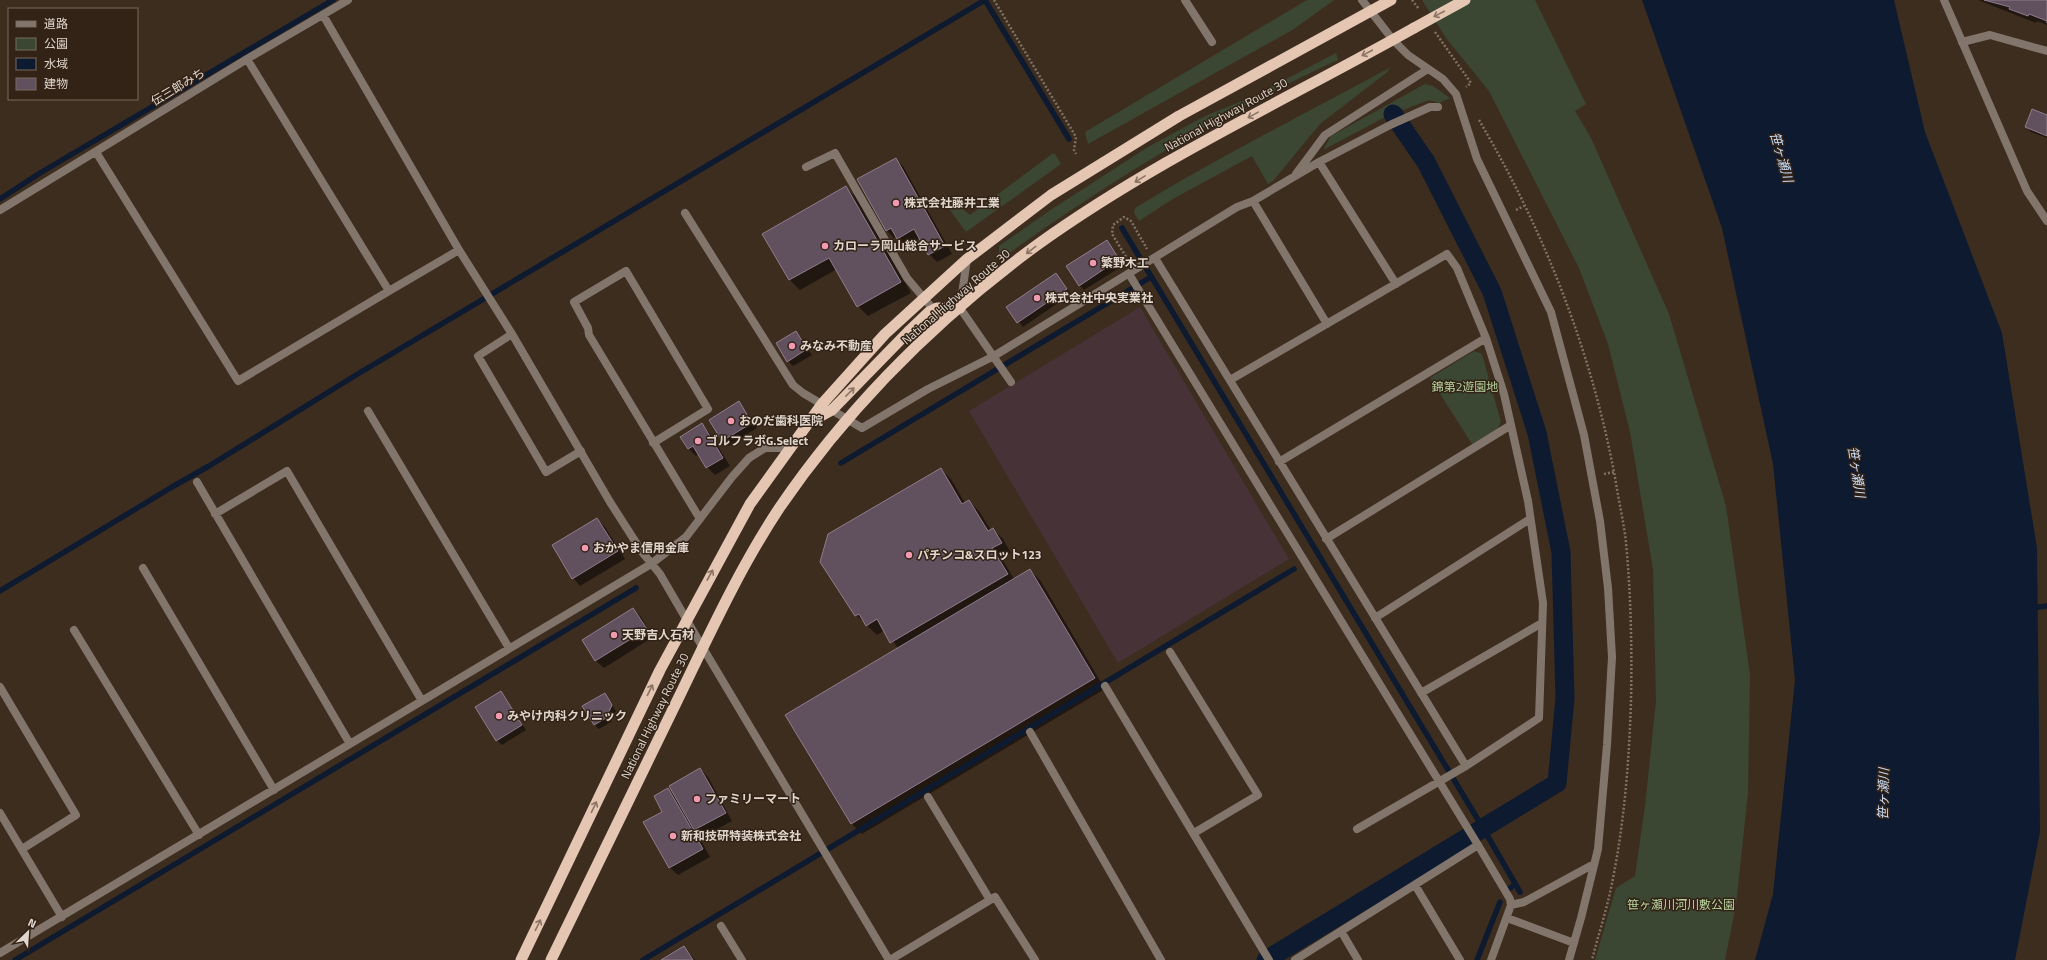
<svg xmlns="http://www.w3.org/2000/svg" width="2047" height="960" font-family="'Titillium Web','Noto Sans JP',sans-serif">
  <rect width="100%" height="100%" fill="#3d2d1f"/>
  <path fill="#463237" d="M1140,307L1289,559L1118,663L969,411Z"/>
  <path fill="#3b4732" d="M1307,0H1334L1294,29L1088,144L1085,132Z
    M1422,0H1535L1586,104L1575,111L1591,138L1669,314L1726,506L1750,675L1748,793L1736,905L1725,960H1595L1616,888L1635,876L1645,806L1656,701L1653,569L1630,432L1608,344L1579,268L1489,91L1446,38Z
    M1336,53L1338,60C1221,113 1109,181 1005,256L999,254V246L1052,209L1148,147L1205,116L1252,97Z
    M1391,67L1386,73L1320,124L1273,181L1268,184L1252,156L1171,200L1139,221L1134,213L1135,208C1218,157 1305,114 1391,67Z
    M1425,84L1433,86L1450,98L1439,103L1429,100L1403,110L1402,108L1323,150L1331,136Z
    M1052,154H1055L1061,164L966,232L950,210L944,194L970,215Z
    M1474,351L1482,354L1501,422L1497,430L1472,444L1430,378Z"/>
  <path fill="#0d1a30" d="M1642,0H1894L1925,132L2002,333L2037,548L2040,832L2015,960H1755L1773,894L1795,680L1773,464L1722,228Z"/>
  <path fill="#0007" d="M1978,0H2046L2047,25L2037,21L2036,23Z
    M2047,116V138L2031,132L2026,127Z
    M895,159L903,166L952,254L937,262L929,254L920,238L906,246L897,236L894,238L886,230Z
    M846,187L856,198L911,293L868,316L858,306L837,269L800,290L790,280L763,234Z
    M1107,241L1124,265L1084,290L1079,285Z
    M1056,274L1071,294L1023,327L1007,307Z
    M796,332L812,355L793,366L788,361Z
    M739,403L757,428L728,446L710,420Z
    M702,425L709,432L730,466L715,475L707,467L699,454L696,456L689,449L681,437Z
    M941,469L951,479L965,503L969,501L979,511L991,530L993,529L1003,539L1011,553L1002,559L1014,579L1030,570L1040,580L1105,689L862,834L852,824L898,648L885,630L877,635L856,615Z
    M597,519L605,527L625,559L580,586L573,578Z
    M633,609L641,617L653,637L604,668L596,661L583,640Z
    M501,692L526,730L502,745L497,740Z
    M605,694L616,711L611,722L599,729L594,724Z
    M700,769L708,777L732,821L702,837L696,832L710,857L678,875L670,868L644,823L664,812L668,789L675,796Z
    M684,947L695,960H663Z"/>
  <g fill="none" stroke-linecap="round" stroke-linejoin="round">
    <path stroke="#0d1a30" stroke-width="5.5" d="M985,0L1069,139
      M0,199L40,173L333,0
      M1122,228L1483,828L1520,892
      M841,463L1151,277
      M0,591L172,487L209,466L356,375L985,0
      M2031,608L2047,606
      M1509,889L1515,884
      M15,960L636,588
      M643,960L1294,569
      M1477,960L1500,902"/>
    <path stroke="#0d1a30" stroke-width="19" d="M1266,960L1557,783L1565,698L1561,552L1537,433L1492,292L1426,162L1393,114"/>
  </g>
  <path fill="#61505e" stroke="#907c8c" d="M1984,0H2047V23V21L2029,14L2028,16L2009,9L2010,7Z
    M2032,109L2047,115V136L2025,127Z
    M896,158L945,246L928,255L914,229L897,239L891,228L886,231L857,179Z
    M846,186L901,282L857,307L829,258L789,280L762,234Z
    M1107,240L1119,259L1079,286L1066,266Z
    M1056,273L1067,289L1017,323L1006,307Z
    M796,331L807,349L787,362L776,343Z
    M739,401L752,423L722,441L709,420Z
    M702,423L723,458L706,468L693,446L688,449L680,437Z
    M941,468L962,504L969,500L988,531L993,528L1002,543L992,548L1008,574L890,643L877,619L866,626L859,614L855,616L820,562L828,534Z
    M597,518L618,551L572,579L552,545Z
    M1030,569L1095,678L851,824L785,715Z
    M633,608L647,629L595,661L582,640Z
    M501,691L522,725L496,741L475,707Z
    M605,693L612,705L606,718L594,725L582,706Z
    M700,768L726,813L694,830L669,786Z
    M668,788L703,849L669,868L643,822L662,812L654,796Z
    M684,946L693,960H661Z"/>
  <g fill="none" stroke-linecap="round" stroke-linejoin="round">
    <path stroke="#7f7266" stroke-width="2.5" stroke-dasharray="2 2" stroke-linecap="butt" d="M994,0L1076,137L1074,150L1076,154
      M1412,0L1419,9
      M1435,32L1471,83L1466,87
      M1479,120C1545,232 1593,355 1616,483C1619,503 1624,523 1626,543C1631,596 1632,648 1631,701C1629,763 1624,827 1611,888C1606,912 1598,936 1592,960
      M1516,210L1524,206
      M1128,260L1112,234L1113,225L1124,217L1131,221L1147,249
      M1604,474L1614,472"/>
    <path stroke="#82756c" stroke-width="8" d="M1185,0L1212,42
      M323,15L459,250L512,334L610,502L642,552L660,574L703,648L889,960
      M1393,40L1408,55L1443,79L1456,94L1477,159L1551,312L1584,435L1600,521L1608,588L1612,657L1607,745L1598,849L1581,918L1569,960
      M1962,42L1990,35L2047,51
      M96,152L238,381L389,291L247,59
      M1319,162L1396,284
      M806,167L835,153L907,278L944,322
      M1296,174L1325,135L1428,69
      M1253,201L1327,324
      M0,210L247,59L348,0
      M685,213L793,385L803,393L862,428L928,389L994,356L1237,207L1253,201L1319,162L1390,125L1430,107H1438
      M1155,258L1466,766L1539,718L1543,603L1528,501L1504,394L1486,338L1457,268L1447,254L1230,380
      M967,259L960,308L1011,382
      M1129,274L1478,845L1510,899L1511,905
      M389,291L459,250
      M512,334L478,356L546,472L581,451
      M368,411L509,648
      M653,443L708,409L626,271L574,302L588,328L589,335L700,519
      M1279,462L1486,338
      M197,482L350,744
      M215,514L287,471L422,701
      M1326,539L1511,425
      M143,568L274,790
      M1375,618L1530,519
      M74,630L199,835
      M1170,652L1258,795L1194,833
      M1105,686L1269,960
      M0,687L76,815L22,849
      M1421,693L1542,623
      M1030,732L1161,960
      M928,797L990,900
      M0,813L62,917
      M1357,829L1466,766
      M1415,885L1460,960
      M1507,918L1574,943
      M721,926L742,960
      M1341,931L1358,960
      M0,953L651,564L686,537L732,477L749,458L765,448H789
      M890,960L995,897L1035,960
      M1295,960L1478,845
      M1491,960L1511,905L1524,902L1594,864"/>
    <path stroke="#82756c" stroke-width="8" d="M1362,0L1393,40
      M1944,0L2027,191L2047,221"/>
    <path stroke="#e4c6b2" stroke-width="11" d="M810,422L832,410L908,332L929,312L937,308H960
      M521,960L660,670L750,504L822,404L857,365L885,334L967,259L1051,195L1179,116L1391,0
      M551,960C593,873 636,786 678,699C709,635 740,567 780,507C849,406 939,317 1037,245C1155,160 1288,99 1414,28"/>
    <path stroke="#e4c6b2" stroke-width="11" d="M1414,28L1465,0"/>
  </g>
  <defs><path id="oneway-shaft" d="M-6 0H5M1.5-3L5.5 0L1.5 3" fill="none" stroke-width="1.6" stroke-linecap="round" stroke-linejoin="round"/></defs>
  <g stroke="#8b7464">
    <use href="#oneway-shaft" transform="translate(1439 14) rotate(152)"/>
    <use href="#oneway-shaft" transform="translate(1367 53) rotate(152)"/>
    <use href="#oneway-shaft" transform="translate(1253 115) rotate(151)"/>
    <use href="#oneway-shaft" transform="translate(1140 179) rotate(149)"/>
    <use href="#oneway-shaft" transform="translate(1031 250) rotate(142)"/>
    <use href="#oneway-shaft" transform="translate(850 392) rotate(-45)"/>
    <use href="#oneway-shaft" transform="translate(710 575) rotate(-61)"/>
    <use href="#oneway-shaft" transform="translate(650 690) rotate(-64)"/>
    <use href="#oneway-shaft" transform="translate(594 807) rotate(-64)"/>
    <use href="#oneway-shaft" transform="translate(538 925) rotate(-64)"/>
  </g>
  <g fill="#f19ab2" stroke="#322316" stroke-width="1.5">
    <circle cx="896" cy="203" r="4"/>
    <circle cx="825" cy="246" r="4"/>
    <circle cx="1093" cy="263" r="4"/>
    <circle cx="1037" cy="298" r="4"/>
    <circle cx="792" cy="346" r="4"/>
    <circle cx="731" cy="421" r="4"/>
    <circle cx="698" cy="441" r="4"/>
    <circle cx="585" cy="548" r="4"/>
    <circle cx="909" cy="555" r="4"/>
    <circle cx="614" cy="635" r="4"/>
    <circle cx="499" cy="716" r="4"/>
    <circle cx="697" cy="799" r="4"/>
    <circle cx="673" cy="836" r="4"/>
  </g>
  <g text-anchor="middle" stroke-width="3" stroke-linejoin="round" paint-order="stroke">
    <g font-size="12" fill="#e0d6cd" stroke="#322316">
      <text transform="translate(178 87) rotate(-31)" y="4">伝三郎みち</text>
      <text transform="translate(1226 115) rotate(-29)" y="4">National Highway Route 30</text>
      <text transform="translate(956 297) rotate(-41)" y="4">National Highway Route 30</text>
      <text transform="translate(655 716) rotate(-64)" y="4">National Highway Route 30</text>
    </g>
    <g font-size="12" font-weight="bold" fill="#e0d6cd" stroke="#322316" text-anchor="start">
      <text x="904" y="207">株式会社藤井工業</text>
      <text x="833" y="250">カローラ岡山総合サービス</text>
      <text x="1101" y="267">繁野木工</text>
      <text x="1045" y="302">株式会社中央実業社</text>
      <text x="800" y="350">みなみ不動産</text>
      <text x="739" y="425">おのだ歯科医院</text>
      <text x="706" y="445">ゴルフラボG.Select</text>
      <text x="593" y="552">おかやま信用金庫</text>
      <text x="917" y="559">パチンコ&amp;スロット123</text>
      <text x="622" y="639">天野吉人石材</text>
      <text x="507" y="720">みやけ内科クリニック</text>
      <text x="705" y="803">ファミリーマート</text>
      <text x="681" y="840">新和技研特装株式会社</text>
    </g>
    <g font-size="12" fill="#b8d5a0" stroke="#322316">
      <text x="1465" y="391">錦第2遊園地</text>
      <text x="1681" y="909">笹ヶ瀬川河川敷公園</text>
    </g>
    <g font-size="13" font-style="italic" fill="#c7daf8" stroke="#322316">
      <text transform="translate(1782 157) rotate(74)" y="5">笹ヶ瀬川</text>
      <text transform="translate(1857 472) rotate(81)" y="5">笹ヶ瀬川</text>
      <text transform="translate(1883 794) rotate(-89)" y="5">笹ヶ瀬川</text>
    </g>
  </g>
  <rect x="8" y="8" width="130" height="92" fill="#322316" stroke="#786b5f"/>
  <rect x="16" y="21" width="20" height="6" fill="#82756c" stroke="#786b5f"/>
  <text x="44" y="28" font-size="12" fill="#e0d6cd">道路</text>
  <rect x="16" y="38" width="20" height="12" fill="#3b4732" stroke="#786b5f"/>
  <text x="44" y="48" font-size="12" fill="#e0d6cd">公園</text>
  <rect x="16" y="58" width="20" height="12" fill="#0d1a30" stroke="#786b5f"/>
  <text x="44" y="68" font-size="12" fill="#e0d6cd">水域</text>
  <rect x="16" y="78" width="20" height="12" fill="#61505e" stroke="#786b5f"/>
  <text x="44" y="88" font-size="12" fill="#e0d6cd">建物</text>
  <g transform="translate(28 932) rotate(25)" stroke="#322316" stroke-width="3" paint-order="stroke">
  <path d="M0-3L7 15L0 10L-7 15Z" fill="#e0d6cd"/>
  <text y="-6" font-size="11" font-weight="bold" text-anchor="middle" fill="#e0d6cd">N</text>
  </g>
</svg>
